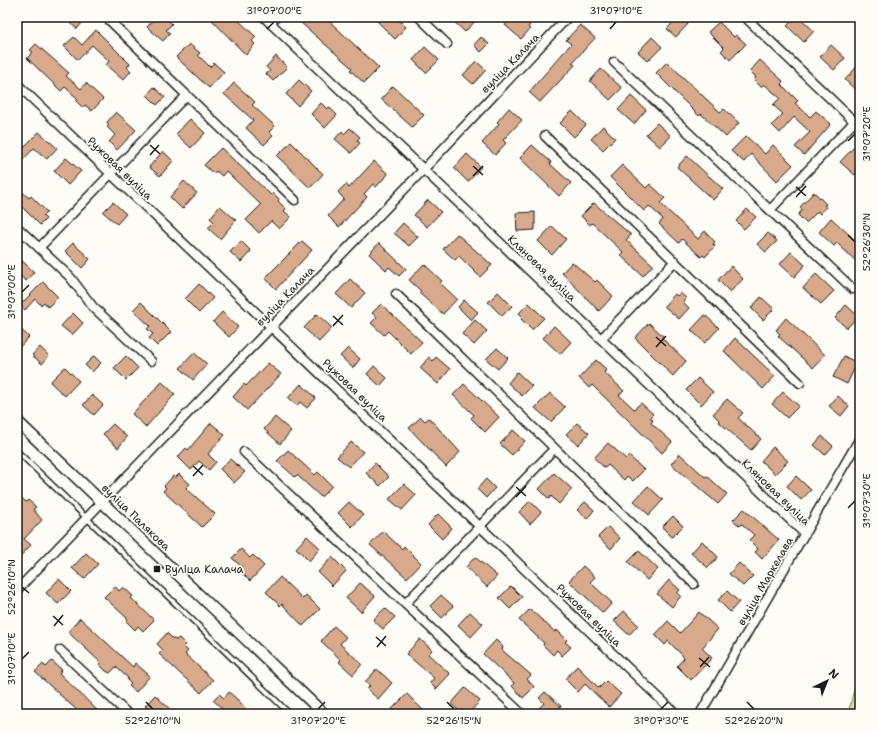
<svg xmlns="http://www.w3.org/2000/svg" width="877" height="731" font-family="'Shantell Sans',sans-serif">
  <rect width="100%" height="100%" fill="#fdfcf7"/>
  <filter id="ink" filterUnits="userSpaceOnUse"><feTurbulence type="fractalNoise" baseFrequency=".025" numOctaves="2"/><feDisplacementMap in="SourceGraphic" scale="8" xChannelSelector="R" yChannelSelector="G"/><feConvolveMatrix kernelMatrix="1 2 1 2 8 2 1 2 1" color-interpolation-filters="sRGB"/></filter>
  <g filter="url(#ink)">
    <path fill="#cae59b" stroke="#73805c" d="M860,665V714H848Z"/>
    <path fill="#d8a98a" stroke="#1c1c1c" d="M64,17H87L77,29Z
      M156,17H165L172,24L166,30L170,33L163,41L147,27Z
      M209,17H235L256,37L252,41L255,44L246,55Z
      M305,17H325L379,68L364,83L350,70L352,68L300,22Z
      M373,17H396L406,27L395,39Z
      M449,17H479L465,32Z
      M512,17H533L528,22L530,25L528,27L530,29L521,39L505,25Z
      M678,17L688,24L676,37L667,29Z
      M796,17H799L814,31L804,42L787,26Z
      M719,22L734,37L736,35L746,44L730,60L721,51L724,48L708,32Z
      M580,25L595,38L572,63L575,65L540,102L529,92L571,44L566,40Z
      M96,30L130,64L127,67L131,71L123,80L106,65L109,61L92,45L78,60L64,46L74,37L82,45Z
      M481,37L489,44L481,52L474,45Z
      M652,37L662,47L648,61L638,52Z
      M36,44L69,73L66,76L81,89L86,83L103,99L92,111L85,105L83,108L76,101L78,99L65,87L61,91L27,58L33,52L30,50Z
      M189,44L200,53L198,55L210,67L214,63L224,72L209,88L176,57Z
      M831,45L845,58L834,70L820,57Z
      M425,47L439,60L426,73L413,60Z
      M276,56L287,67L273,81L266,74L270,71L266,67Z
      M760,60L783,81L781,84L798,101L795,103L810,117L816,111L831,124L804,155L795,147L810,132L794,117L780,133L772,125L783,114L773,105L780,98L764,84L761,87L754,80L756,77L750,71Z
      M476,61L486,70L473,84L463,75Z
      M667,62L720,112L724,109L739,123L726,137L701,114L699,116L656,73Z
      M860,63V94L845,80Z
      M601,69L622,88L610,100L590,81Z
      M299,80L311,91L298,106L286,94Z
      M234,83L255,102L252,105L275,126L269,132L273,136L264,145L246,128L253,120L224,94Z
      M393,86L424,115L412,127L381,99Z
      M154,87L165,97L157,105L147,95Z
      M631,96L646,110L634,124L618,110Z
      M321,103L327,109L329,107L337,115L325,128L311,114Z
      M509,108L522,120L503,140L506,143L495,155L482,143L499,124L497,122Z
      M572,111L586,125L574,137L560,123Z
      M116,112L136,130L117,150L109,142L115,135L107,127L109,125L107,122Z
      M190,119L205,133L191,148L176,134Z
      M657,123L671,136L660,147L646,134Z
      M603,126L615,138L603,150L591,139Z
      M350,128L360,137L357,140L360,143L351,153L335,139L342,131L344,134Z
      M39,132L57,148L47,159L34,148L23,160L17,154Z
      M746,136L765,154L773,145L793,165L777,181L751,154L744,162L731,151Z
      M291,142L323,174L310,188L277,156Z
      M532,145L551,162L550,164L571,183L559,196L520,158Z
      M855,146L860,151V170L855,175L840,162Z
      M221,148L271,195L273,193L279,199L278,201L286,209L284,211L291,217L279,229L271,221L259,233L246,220L261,205L226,171L222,176L216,171L214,174L204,165Z
      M163,151L173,161L160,176L149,167Z
      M467,154L481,167L468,182L454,168Z
      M687,156L723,189L713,200L677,167Z
      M66,158L81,171L68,185L54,171Z
      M374,161L388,174L376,187L373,184L364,194L367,197L339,227L328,216L344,199L338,192L346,184L349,188Z
      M622,165L646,188L650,184L665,198L660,203L698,239L705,231L715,242L713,244L715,246L705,257L703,255L701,257L682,239L679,243L659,224L663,219L649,206L644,211L610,177Z
      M184,181L197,193L182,209L170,197Z
      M17,187L29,198L31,196L47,212L43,216L46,219L40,225L17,202Z
      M814,192L826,204L824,205L826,207L820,214L818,211L806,223L798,215L802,210L800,207Z
      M428,200L441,212L427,227L414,215Z
      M113,202L126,214L117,224L103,212Z
      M594,203L631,235L626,240L653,265L643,276L620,255L623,252L592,223L590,225L581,216Z
      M220,206L236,220L220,239L208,228L214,222L210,218Z
      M747,209L756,217L744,229L736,221Z
      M535,212V230L517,231L516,213Z
      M831,218L855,240L860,235V265L837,243L834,246L819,232Z
      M403,223L418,237L409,246L394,233Z
      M552,226L566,239L552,255L538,241Z
      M768,233L777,241L766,252L757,244Z
      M457,234L492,265L480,277L459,256L455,260L443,249Z
      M241,241L251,251L241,262L230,252Z
      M302,241L312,250L276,289L265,278Z
      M73,243L90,259L82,268L65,251Z
      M379,243L406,269L399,276L389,267L386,270L369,254Z
      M791,252L805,265L794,277L780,264Z
      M17,256L34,272L26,281L17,273Z
      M572,262L595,282L597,280L613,296L599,311L562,273Z
      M424,264L442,281L440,283L457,299L443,314L419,293L421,291L409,280Z
      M731,266L743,279L730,292L718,280Z
      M816,274L834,291L821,304L803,288Z
      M350,279L365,293L351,308L336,294Z
      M43,282L58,297L48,307L44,302L41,305L35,299L25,310L20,305Z
      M199,284L213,298L199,313L185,299Z
      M498,292L512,306L502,316L488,302Z
      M680,293L686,298L683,302L689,308L679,319L664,306L675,294L677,296Z
      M761,297L774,309L763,320L751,308Z
      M464,300L478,312L471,320L458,307Z
      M141,302L171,332L157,346L149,338L153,334L147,329L150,326L133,310Z
      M529,303L544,318L532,330L521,319L523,317L519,313Z
      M381,304L422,342L411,354L388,331L384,335L371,323L377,317L372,313Z
      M846,305L858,316L847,328L835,318Z
      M222,312L238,327L229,337L213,322Z
      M73,313L83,323L72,335L61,326Z
      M317,314L332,328L319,342L304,328Z
      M705,315L719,328L705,343L691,330Z
      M786,318L825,355L813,368L778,336L780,334L776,330Z
      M475,320L487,331L474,345L462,334Z
      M649,323L663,336L662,338L686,361L673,376L635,338Z
      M17,326L29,337L17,350Z
      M554,326L571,342L560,354L543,338Z
      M735,338L775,376L763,389L724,351Z
      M40,347L49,356L42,364L32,355Z
      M348,348L360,359L353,368L340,356Z
      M497,348L508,358L498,369L486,359Z
      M194,353L207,364L193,380L180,368Z
      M94,356L101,363L92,372L85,365Z
      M126,356L138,368L126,380L114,368Z
      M844,356L857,363L847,384L833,377Z
      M429,357L433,361L436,357L450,369L438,384L420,368Z
      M596,360L607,370L604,372L624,391L619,395L634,409L641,403L653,414L650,417L653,420L651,423L672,442L662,453L592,385L589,388L579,378Z
      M268,363L281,374L247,410L233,397L244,384L246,386Z
      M374,366L387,378L380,386L367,374Z
      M65,367L79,381L65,396L50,382Z
      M517,372L532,386L522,396L508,383Z
      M698,378L713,392L701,405L686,390Z
      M162,382L175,394L146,427L132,414Z
      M301,384L316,398L307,408L300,402L297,406L288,398Z
      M464,384L499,417L485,432L471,418L474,415L453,395Z
      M783,392L799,406L787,418L772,404Z
      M550,393L565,407L551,422L535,408Z
      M92,395L103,405L94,415L83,405Z
      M838,396L849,406L841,416L829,406Z
      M727,399L743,413L738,418L761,439L751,450L718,421L719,420L713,414Z
      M275,417L291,431L280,444L264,429Z
      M421,417L425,421L429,418L460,452L446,467L409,428Z
      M211,423L225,435L208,454L216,462L209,470L199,461L191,470L178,457L186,448L188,450Z
      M577,423L589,433L578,445L566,434Z
      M113,424L127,437L118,448L103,434Z
      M513,430L525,441L512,455L500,444Z
      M822,436L833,446L825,455L814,445Z
      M351,442L363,452L349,467L337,457Z
      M608,443L626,459L629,456L644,470L633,481L627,476L624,480L608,465L605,468L594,458Z
      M773,447L788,461L775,474L761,461Z
      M288,450L315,475L318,472L332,486L321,497L297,475L295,477L277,461Z
      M680,454L705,477L707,476L727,494L718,504L671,464Z
      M230,459L245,472L234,483L220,469Z
      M375,463L389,477L380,486L366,473Z
      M554,473L572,489L559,504L551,496L549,499L539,489Z
      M179,474L190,484L186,488L215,514L202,527L163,491L166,488L164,486L173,476L175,478Z
      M796,476L811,490L801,500L787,486Z
      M486,479L495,488L486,498L477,489Z
      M404,484L416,495L402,510L389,499Z
      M648,486L663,500L649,515L634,501Z
      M17,494L26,502L28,500L36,507L33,509L42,520L24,539L31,545L17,560Z
      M530,501L541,512L530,524L519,512Z
      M349,502L363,515L352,527L338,513Z
      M585,502L594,510L587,519L577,510Z
      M744,509L779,540L762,559L755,552L758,549L749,540L754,535L742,524L740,526L733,520Z
      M438,514L452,528L442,539L428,525Z
      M673,516L683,526L672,537L662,527Z
      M608,527L620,538L611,549L598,537Z
      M383,531L402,549L404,546L421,563L407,578L370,545Z
      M307,536L320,548L309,561L296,548Z
      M702,541L718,557L708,568L691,553Z
      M241,549L250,558L253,555L264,566L250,581L239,570L242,567L232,558Z
      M639,551L658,569L647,580L628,562Z
      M86,553L98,564L84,579L72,568Z
      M332,557L346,571L332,586L318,572Z
      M475,557L497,576L487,587L466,567Z
      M739,563L753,576L743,586L729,574Z
      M583,566L595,577L590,582L612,603L603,613L569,581Z
      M280,577L303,599L306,595L320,609L303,626L282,604L280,606L266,592Z
      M59,579L71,591L58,604L46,593Z
      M669,580L680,590L677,593L681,596L672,607L657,594Z
      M360,583L375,596L361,612L346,598Z
      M115,586L119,591L123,587L133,596L131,598L154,620L143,631L138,626L135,630L126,621L128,619L104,597Z
      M511,586L522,597L510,609L499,598Z
      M727,591L739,602L730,612L718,600Z
      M441,595L453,606L442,618L430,606Z
      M385,608L395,617L383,629L373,620Z
      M530,609L555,632L557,630L567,640L565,642L571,647L562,656L557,650L553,655L543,645L544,643L519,620Z
      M624,611L638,625L629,635L614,621Z
      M470,612L483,624L471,637L458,625Z
      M699,612L718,629L702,648L712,658L691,680L677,666L684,658L682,655L668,641L665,645L655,635L668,621L680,633Z
      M80,618L133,667L135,663L150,676L136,692L129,686L131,684L127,680L128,678L116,667L110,673L106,671L99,664L100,662L68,632Z
      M334,626L346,637L340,644L362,664L353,675L339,662L341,660L321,641Z
      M167,633L173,639L176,640L179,638L186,645L184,647L188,651L185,654L213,680L201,693L159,654L163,650L157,644Z
      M420,639L432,650L428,654L450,674L436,689L430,683L434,678L406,654Z
      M496,640L503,647L502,650L531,675L527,679L534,687L523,698L512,686L514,683L483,654Z
      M52,661L62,670L59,673L101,714H81L35,672L43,664L46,667Z
      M577,666L599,688L606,681L621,694L609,707L585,684L578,692L565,679Z
      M377,669L392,683L378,699L367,689L370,686L365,682Z
      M465,688L480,701L468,714H463L451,704Z
      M229,692L239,701L250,714H228L213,700L219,694L224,698Z
      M545,692L561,706L553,714H543L538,709L544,703L539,698Z
      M407,694L423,710L419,714H395L391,710Z
      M155,695L175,714H153L145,706Z"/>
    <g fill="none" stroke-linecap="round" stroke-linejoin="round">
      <g stroke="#1c1c1c" stroke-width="7">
        <path id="service" d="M17,451L290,714"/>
      </g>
      <g stroke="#1c1c1c" stroke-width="11">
        <path id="minor" d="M106,17L295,200
          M264,17L805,534
          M419,17L447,44
          M745,17L860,127
          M270,23L276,17
          M614,62L853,289
          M17,84L676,714
          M545,136L800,383
          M770,210L855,121
          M17,227L70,277L93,307L151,361
          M39,248L187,95
          M396,294L694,584
          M601,339L675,261
          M244,452L522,714
          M17,590L424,169L568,17
          M405,604L554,449
          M60,650L128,714
          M700,714L860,438"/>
      </g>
      <g stroke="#1c1c1c" stroke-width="13">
        <path id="tertiary" d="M17,421L324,714"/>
      </g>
      <use href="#service" stroke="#fdfcf7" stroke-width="4"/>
      <use href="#minor" stroke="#fdfcf7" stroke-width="8"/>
      <use href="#tertiary" stroke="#fdfcf7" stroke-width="10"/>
    </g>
  </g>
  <path fill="none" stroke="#1c1c1c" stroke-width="1.5" d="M267,29L274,22M610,29L616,22M848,141L855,134M150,145L160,154M150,155L159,145M473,166L483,175M473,176L483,166M796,187L806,196M796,197L806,186M848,235L855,242M22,292L29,285M333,316L343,325M333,326L343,315M656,337L666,346M656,347L666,336M193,466L203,475M193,476L203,465M516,487L526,496M516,497L526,486M848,508L855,501M22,587L29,593M53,616L63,625M54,626L63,615M376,637L386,646M377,647L386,636M699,658L710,667M22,659L29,652M700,667L709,657M146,702L153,709M447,702L454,709M747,702L754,709M318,709L325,702M661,709L668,702"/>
  <rect fill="#1c1c1c" stroke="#fdfcf7" stroke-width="1.5" x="153" y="565" width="8" height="8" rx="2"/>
  <g text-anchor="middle" stroke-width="3.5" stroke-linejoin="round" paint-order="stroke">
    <g font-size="11" fill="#1c1c1c" stroke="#fdfcf7">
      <text transform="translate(510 63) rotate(-46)" y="4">вуліца Калача</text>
      <text transform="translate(120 168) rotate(44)" y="4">Ружовая вуліца</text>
      <text transform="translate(542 268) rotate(44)" y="4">Кляновая вуліца</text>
      <text transform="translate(285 296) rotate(-46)" y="4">вуліца Калача</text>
      <text transform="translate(355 390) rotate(44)" y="4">Ружовая вуліца</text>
      <text transform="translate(776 492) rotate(44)" y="4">Кляновая вуліца</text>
      <text transform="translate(136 517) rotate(44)" y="4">вуліца Палякова</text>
      <text transform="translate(765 581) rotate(-60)" y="4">вуліца Маркелава</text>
      <text transform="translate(589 615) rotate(44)" y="4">Ружовая вуліца</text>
    </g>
    <g font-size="11" fill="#1c1c1c" stroke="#fdfcf7" text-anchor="start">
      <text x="165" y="573">Вуліца Калача</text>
    </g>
  </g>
  <rect width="877" height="731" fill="none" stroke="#fdfcf7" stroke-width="44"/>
  <g transform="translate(827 681) rotate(43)" stroke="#fdfcf7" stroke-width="3" paint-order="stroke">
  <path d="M0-3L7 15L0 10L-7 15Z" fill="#1c1c1c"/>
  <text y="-6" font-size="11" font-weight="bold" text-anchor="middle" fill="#1c1c1c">N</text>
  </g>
  <rect x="22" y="22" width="833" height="687" fill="none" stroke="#1c1c1c" stroke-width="1.5"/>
  <g font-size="10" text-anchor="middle" fill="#1c1c1c">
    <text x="274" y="14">31°07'00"E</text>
    <text x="616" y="14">31°07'10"E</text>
    <text transform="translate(866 134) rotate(-90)" y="4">31°07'20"E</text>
    <text transform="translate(866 242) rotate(-90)" y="4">52°26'30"N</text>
    <text transform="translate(11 292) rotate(-90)" y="4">31°07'00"E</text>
    <text transform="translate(866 501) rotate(-90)" y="4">31°07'30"E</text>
    <text transform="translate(11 587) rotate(-90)" y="4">52°26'10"N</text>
    <text transform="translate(11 659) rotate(-90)" y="4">31°07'10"E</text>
    <text x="153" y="724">52°26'10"N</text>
    <text x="318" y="724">31°07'20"E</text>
    <text x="454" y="724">52°26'15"N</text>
    <text x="661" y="724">31°07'30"E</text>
    <text x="754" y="724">52°26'20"N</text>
  </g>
</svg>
